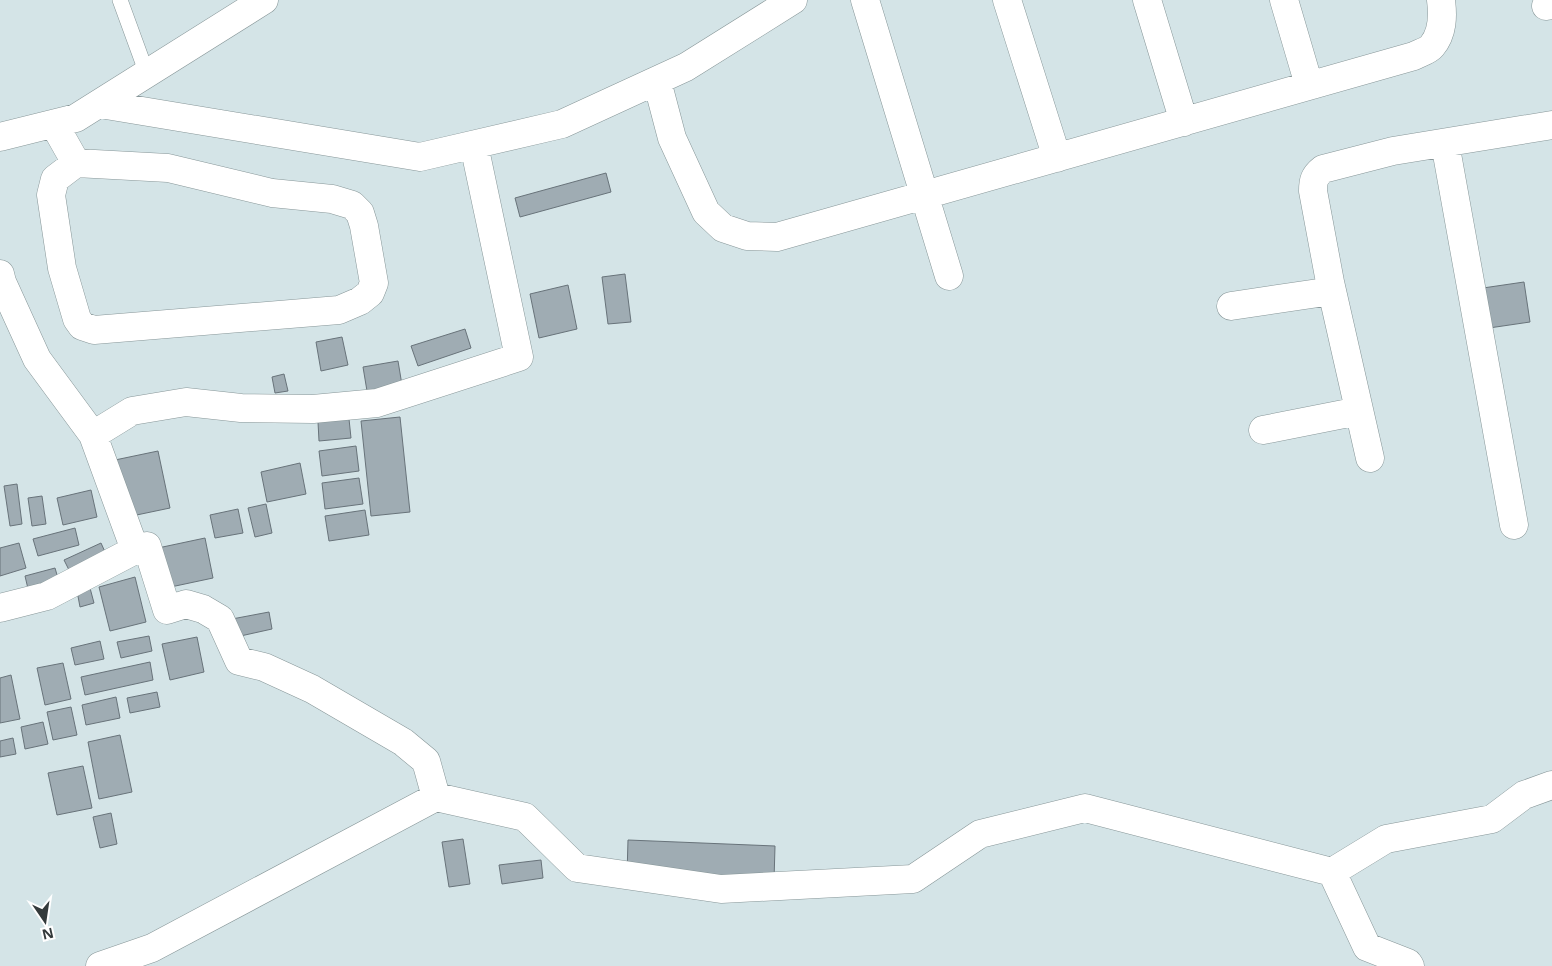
<svg xmlns="http://www.w3.org/2000/svg" width="1552" height="966" font-family="'Noto Sans',sans-serif">
  <rect width="100%" height="100%" fill="#d4e4e7"/>
  <path fill="#9facb3" stroke="#68737a" d="M606,173L611,192L520,217L515,198Z
    M625,274L631,322L608,324L602,277Z
    M1524,282L1530,322L1489,328L1483,288Z
    M568,285L577,329L539,338L530,294Z
    M465,329L471,348L418,366L411,346Z
    M342,337L348,365L321,371L316,342Z
    M398,361L403,391L368,397L363,367Z
    M284,374L288,391L275,393L272,377Z
    M400,417L410,512L371,516L361,421Z
    M349,419L351,438L319,441L318,422Z
    M356,446L359,471L322,476L319,451Z
    M158,451L170,508L127,517L115,460Z
    M300,463L306,494L267,502L261,472Z
    M359,478L363,504L325,509L322,483Z
    M17,484L22,524L10,526L4,486Z
    M91,490L97,517L63,525L57,498Z
    M42,496L46,524L32,526L28,498Z
    M266,504L272,533L255,537L248,508Z
    M238,509L243,533L215,538L210,515Z
    M365,510L369,535L329,541L325,516Z
    M75,528L79,545L38,556L33,539Z
    M205,538L213,578L166,588L158,548Z
    M19,543L26,568L0,576V548Z
    M101,543L110,563L74,580L64,560Z
    M55,568L60,585L29,593L25,576Z
    M135,577L146,622L110,631L99,587Z
    M90,588L94,603L80,607L77,591Z
    M269,612L272,629L236,637L232,619Z
    M149,636L152,651L121,658L117,642Z
    M197,637L204,672L170,680L162,644Z
    M100,641L104,659L75,665L71,648Z
    M150,662L153,680L85,695L81,677Z
    M63,663L71,699L45,705L37,668Z
    M11,675L20,719L0,723V678Z
    M157,692L160,707L130,713L127,698Z
    M116,697L120,718L86,725L82,705Z
    M71,707L77,735L53,740L47,712Z
    M43,722L48,744L25,749L21,727Z
    M120,735L132,792L99,799L88,742Z
    M13,738L16,754L0,757V741Z
    M83,766L92,808L57,815L48,773Z
    M111,813L117,844L100,848L93,817Z
    M463,839L470,884L449,887L442,842Z
    M628,840L775,846L774,881L627,875Z
    M541,860L543,878L502,884L499,865Z"/>
  <g fill="none" stroke-linecap="round" stroke-linejoin="round">
    <g stroke="#879698" stroke-width="16">
      <path id="service" d="M120,0L147,74"/>
    </g>
    <g stroke="#879698" stroke-width="29">
      <path id="minor" d="M865,0L949,276
        M1007,0L1057,158
        M1147,0L1184,122
        M1284,0L1309,85
        M1546,6L1552,5
        M657,81L672,138L706,212L723,228L747,236L777,237L1414,56C1419,53 1428,51 1432,46C1443,33 1443,16 1441,0
        M100,104L420,157L562,124L686,67L793,0
        M54,124L76,163L168,168L272,193L332,199L352,205L360,213L364,226L374,283L370,293L360,301L339,310L94,330L82,326L77,319L62,268L51,195L55,179L76,163
        M0,137L76,118L264,0
        M1445,143L1514,525
        M0,274L2,282L37,359L93,435L135,550L147,546L167,610L186,604L203,609L220,619L239,661L264,667L312,689L403,742L426,761L436,797
        M1231,306L1332,291
        M1263,430L1359,411
        M93,435L132,411L186,402L241,408L313,409L377,403L519,357L474,145
        M1370,458L1330,282L1313,191C1313,181 1314,176 1323,169L1393,151L1552,125
        M0,608L47,596L135,550
        M1332,872L1367,947L1408,963L1410,966
        M100,966L152,948L436,797L525,817L577,868L721,889L913,879L980,834L1085,808L1332,872L1386,839L1492,819L1524,795L1552,785"/>
    </g>
    <use href="#service" stroke="#fff" stroke-width="15"/>
    <use href="#minor" stroke="#fff" stroke-width="28"/>
  </g>
  <g transform="translate(45 921) rotate(167)" stroke="#ffffff" stroke-width="4" paint-order="stroke">
  <path d="M0-4L9 19L0 12L-9 19Z" fill="#343a3b"/>
  <text y="-8" font-size="14" font-weight="bold" text-anchor="middle" fill="#343a3b">N</text>
  </g>
</svg>
